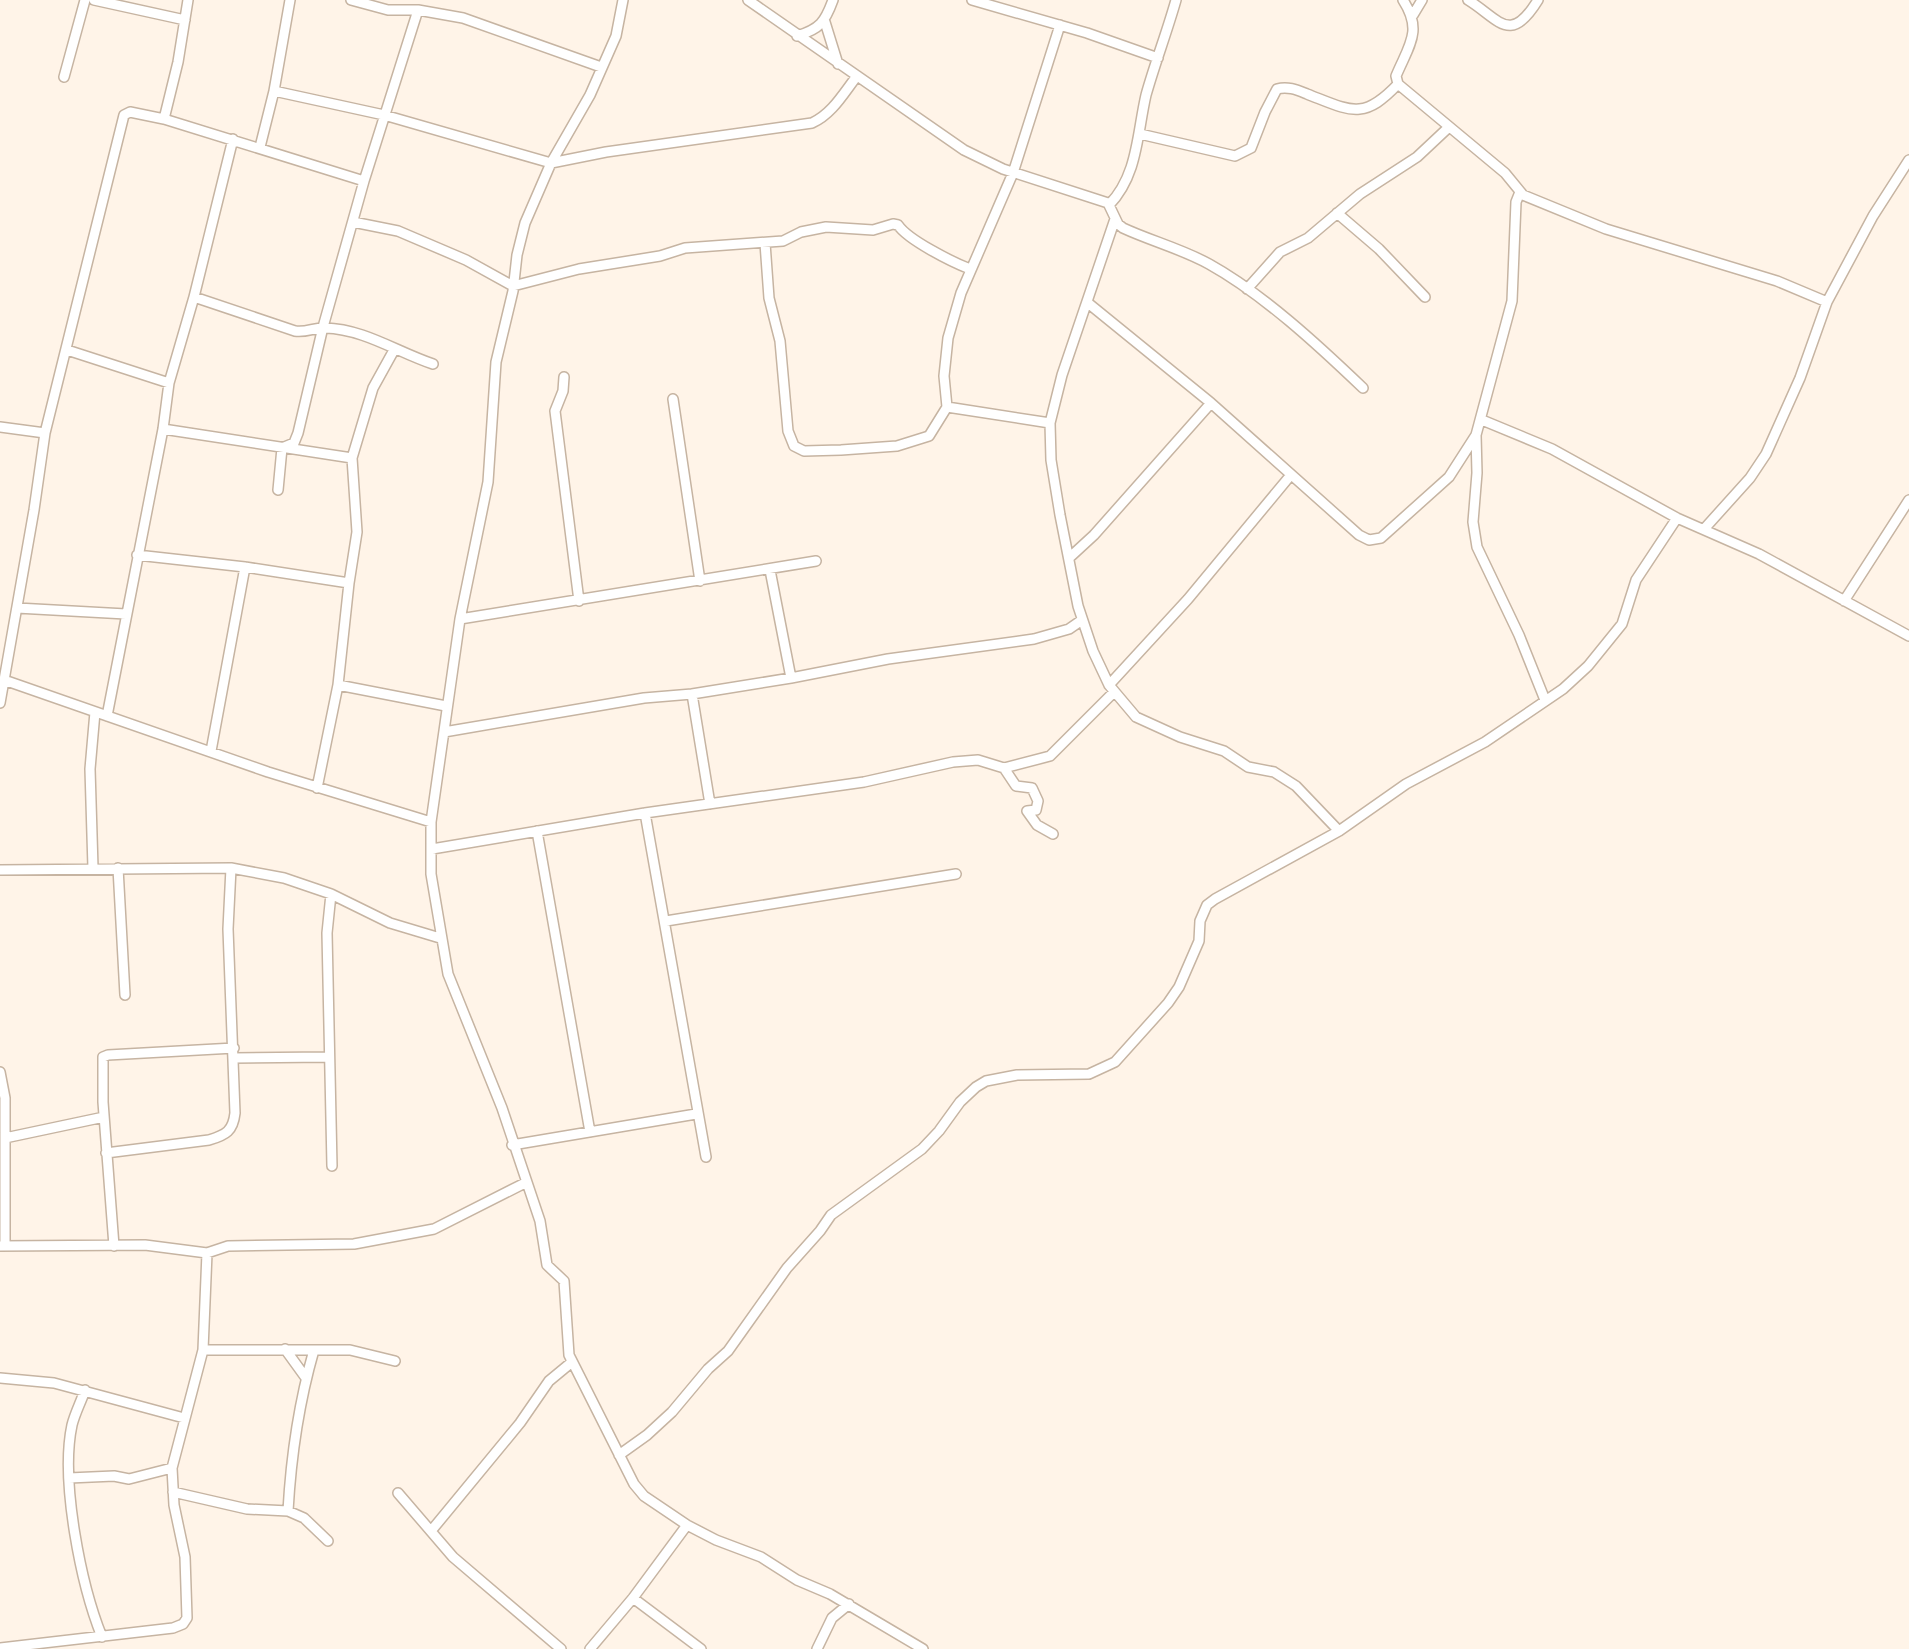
<svg xmlns="http://www.w3.org/2000/svg" width="1909" height="1649" font-family="Cabin,sans-serif">
  <rect width="100%" height="100%" fill="#fff4e8"/>
  <g fill="none" stroke-linecap="round" stroke-linejoin="round">
    <g stroke="#c6b4a2" stroke-width="12">
      <path id="minor" d="M94,0L185,20
        M351,0L388,10H418L463,18L601,67
        M623,0L616,36L590,95L551,163L525,223L517,255L513,291L496,362L488,482L460,619L431,822V874L448,974L502,1108L540,1221L547,1265L564,1281L569,1355L634,1484L644,1496L687,1525L716,1540L761,1557L797,1580L830,1594L923,1649
        M748,0L964,150L1003,169L1108,203L1118,224L1123,228C1151,241 1182,249 1209,264C1263,294 1318,345 1363,388
        M972,0L1087,33L1158,58
        M1468,0C1499,19 1510,46 1538,0
        M1413,15L1422,0
        M825,22L838,64
        M797,36C820,29 825,22 833,0
        M64,77L85,0
        M1398,84L1505,173L1523,195L1606,229L1777,281L1827,302
        M274,91L384,115L551,163L606,152L812,123C832,114 843,94 857,76
        M164,119L178,62L188,0
        M1140,134L1235,156L1251,148L1265,112L1277,89C1288,86 1297,90 1307,94C1351,111 1363,121 1398,84L1396,76C1409,45 1423,31 1403,0
        M260,147L274,91L290,0
        M1109,205C1138,175 1137,134 1146,95C1155,63 1167,32 1176,0
        M1337,213L1379,249L1425,297
        M1115,219L1062,375L1050,423L1051,460L1060,515L1078,606L1093,651L1109,685L1136,717L1180,737L1224,751L1248,767L1274,772L1296,786L1339,831
        M353,222L398,231L466,260L513,286L579,269L660,256L685,248L783,241L801,232L826,227L873,230L893,224L898,225C908,240 952,262 970,269
        M765,243L769,298L780,341L788,431L794,446L804,451L841,450L897,446L929,436L947,407L944,376L948,338L961,293L1013,173L1060,25
        M1247,289L1280,252L1308,238L1360,194L1417,157L1449,127
        M194,297L295,331C306,333 315,327 325,328C364,329 397,352 433,364
        M1088,303L1211,403L1359,535L1369,540L1381,538L1449,477L1476,435L1512,301L1516,202L1520,192
        M67,350L169,383
        M564,377L563,391L555,411L579,601
        M673,399L700,581
        M947,407L1050,423
        M1482,420L1552,449L1677,518L1759,554L1909,636
        M0,427L45,433
        M163,429L352,458L373,388L394,350
        M1476,435L1477,473L1473,522L1477,547L1519,635L1545,700
        M278,490L282,448L294,443L298,433L323,327L364,181L418,10
        M1705,528L1750,478L1766,454L1800,378L1827,302L1873,216L1909,160
        M137,555L245,567L349,583L338,685L317,788
        M1069,558L1094,535L1211,403
        M770,570L791,678
        M349,583L357,532L352,458
        M1844,601L1909,500
        M17,608L126,614
        M460,619L816,561
        M4,680L268,772L431,822
        M338,685L446,706
        M1109,685L1188,599L1290,476
        M692,694L710,804
        M0,703L34,510L45,433L124,115L130,112L164,119L364,181
        M107,716L163,429L169,383L194,297L233,139
        M444,732L644,698L692,694L791,678L888,659L1034,639L1069,629L1082,620
        M211,751L245,567
        M1004,768L1050,756L1114,692
        M645,813L706,1157
        M537,831L590,1132
        M432,849L645,813L864,782L953,762L978,760L1004,768L1016,786L1032,788L1038,801L1036,810L1027,811L1037,825L1053,834
        M93,868L90,769L95,712
        M118,868L125,995
        M0,870L231,868L284,878L331,894L390,923L440,938
        M331,894L327,933L332,1166
        M666,921L956,874
        M234,1058L328,1057
        M0,1072L5,1098V1246
        M5,1138L104,1117
        M512,1145L696,1114
        M106,1153L209,1140C226,1135 233,1131 235,1113L228,929L231,868
        M0,1246L145,1245L207,1253L228,1246L354,1244L434,1229L525,1183
        M114,1246L103,1102V1057L108,1055L234,1048
        M285,1349L306,1378
        M203,1350H350L395,1361
        M0,1378L54,1383L184,1418
        M85,1390C81,1402 75,1413 72,1425C60,1481 81,1585 102,1637
        M619,1455L647,1435L672,1412L708,1369L728,1351L787,1268L820,1231L831,1215L922,1149L939,1131L960,1102L976,1087L986,1081L1017,1075L1089,1074L1115,1062L1168,1003L1179,987L1199,941L1200,921L1207,905L1215,899L1339,831L1406,784L1485,742L1563,689L1588,666L1622,624L1636,580L1677,518
        M69,1478L114,1476L129,1479L172,1468
        M173,1492L247,1509L288,1511L304,1518L328,1541
        M398,1493L453,1557L561,1649
        M288,1511C291,1457 299,1402 314,1350
        M431,1531L520,1423L549,1381L572,1362
        M633,1598L701,1649
        M0,1648L173,1628L183,1624L187,1618L185,1557L174,1505L172,1468L203,1350L207,1253
        M590,1649L633,1598L687,1525
        M817,1649L832,1618L849,1604"/>
    </g>
    <use href="#minor" stroke="#fff" stroke-width="9"/>
  </g>
</svg>
